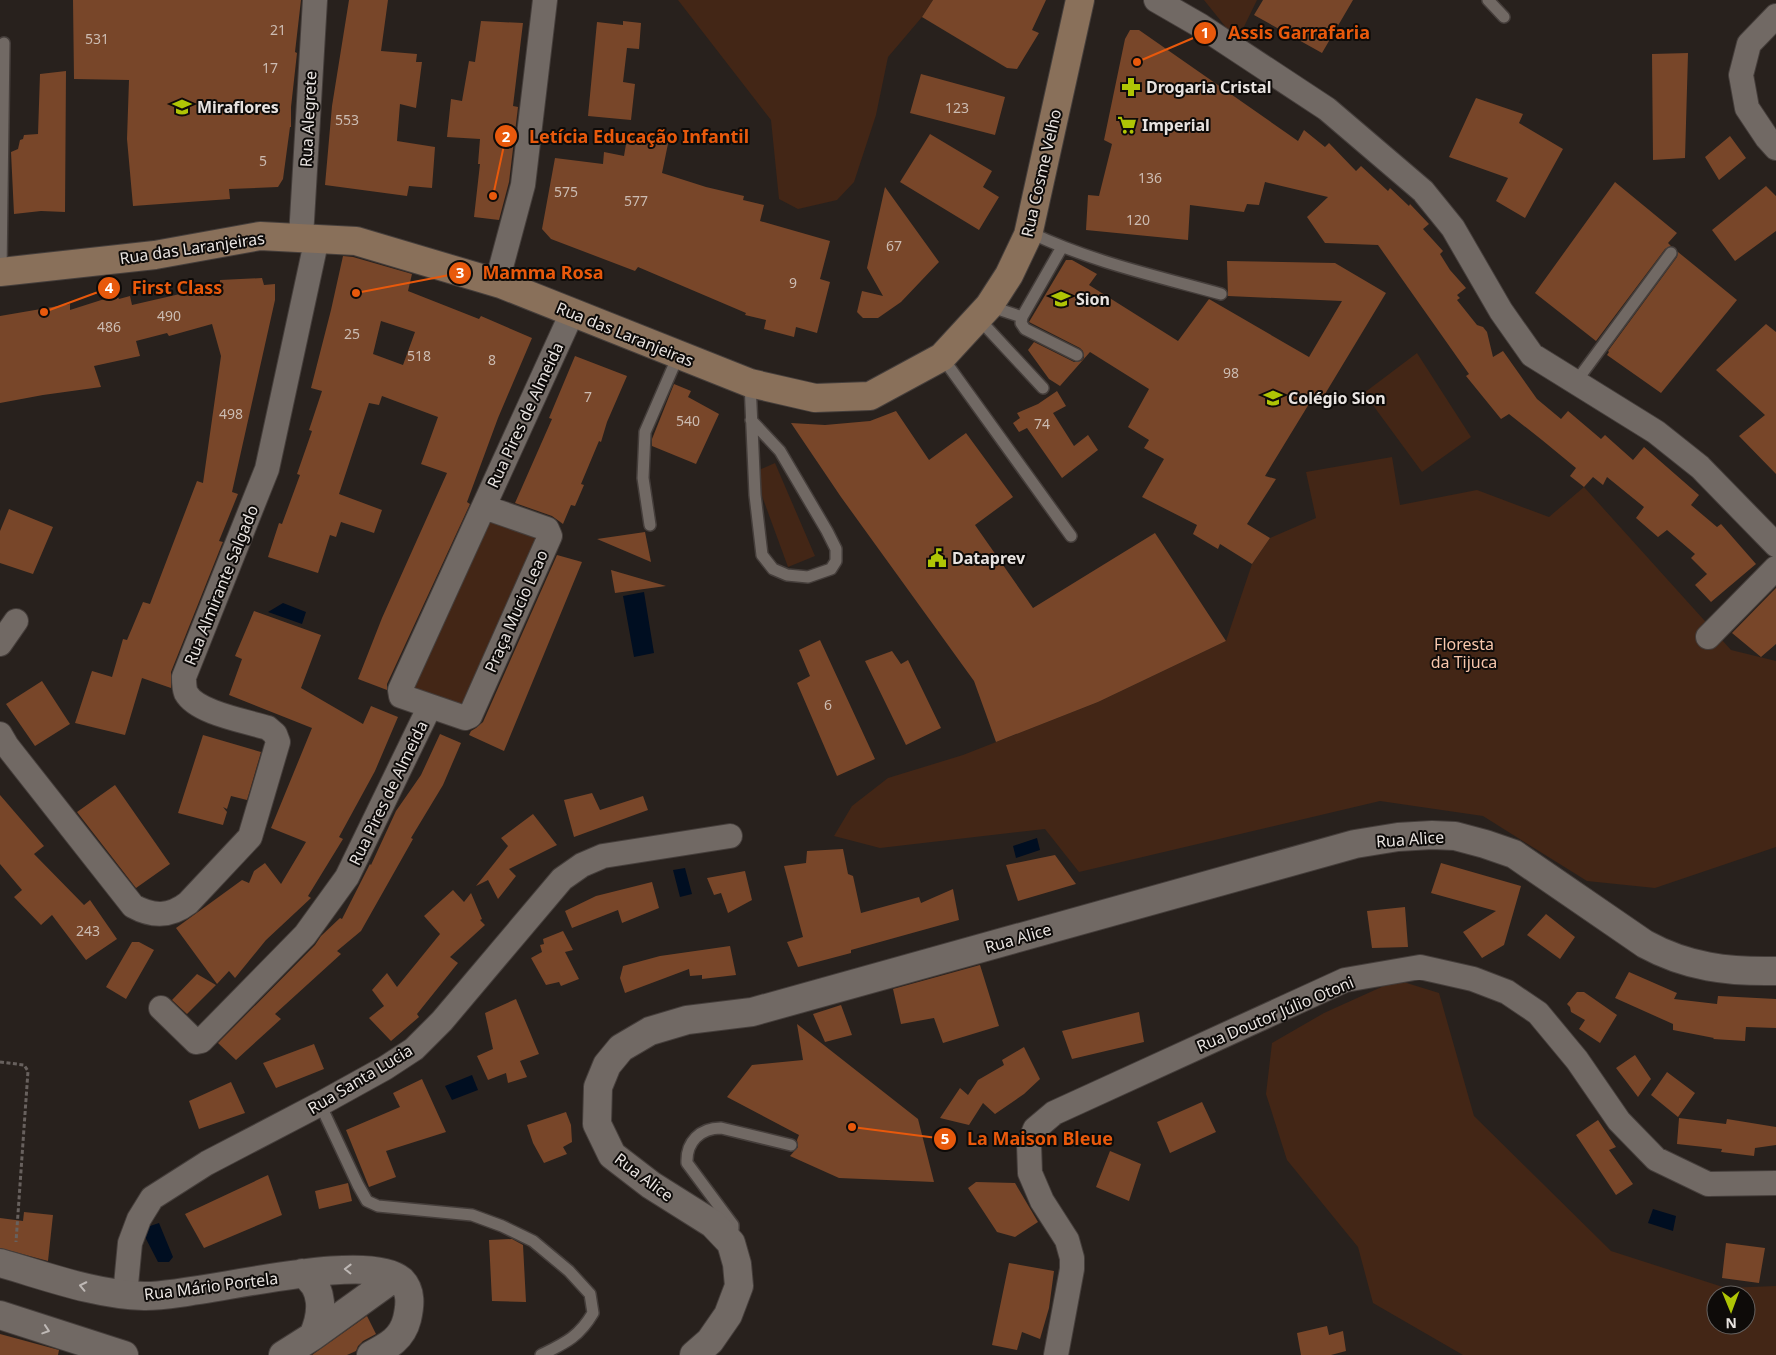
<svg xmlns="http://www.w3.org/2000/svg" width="1776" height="1355" font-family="'Noto Sans',sans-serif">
  <rect width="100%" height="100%" fill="#28211d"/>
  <path fill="#432616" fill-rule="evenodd" d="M678,0H933L922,17L888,57L876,115L854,182L837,200L798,209L779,199L771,120Z
    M1203,0H1257L1237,41L1204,0Z
    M1417,353L1471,437L1422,472L1364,393Z
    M1392,457L1400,505L1477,490L1549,517L1584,487L1731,650L1776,661V847L1655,888L1587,881L1483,816L1380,801L1079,872L1045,829L880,848L834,836L852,806L888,778L963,755L1098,702L1226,641L1252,564L1270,538L1316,518L1306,472Z
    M775,463L815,556L788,567L762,496L759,470Z
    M479,510L545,538L463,723L402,699Z
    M1397,980L1439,993L1474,1116L1611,1251L1726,1288L1776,1286V1355H1463L1373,1303L1358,1247L1287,1160L1266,1094L1272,1043L1324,1013ZM1716,1295H1746V1325H1716Z"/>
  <path fill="#000e21" d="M644,592L654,653L634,657L623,596Z
    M283,603L306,612L302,624L268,612Z
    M1037,838L1040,850L1016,858L1013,846Z
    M685,868L692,894L680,897L673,870Z
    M472,1075L478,1090L452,1100L445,1086Z
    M1653,1209L1676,1216L1673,1231L1648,1223Z
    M159,1223L173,1257L169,1262H158L143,1233L147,1227Z"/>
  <path fill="#784629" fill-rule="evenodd" d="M73,0H301L295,52L297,53L291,107V127H290L283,179L278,187L229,189L230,199L133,206L127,139L129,80L74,79Z
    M349,0H388L381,51L417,54L416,62H422L416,108L400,104L397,141L435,147L432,188L409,186L407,196L325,185L332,106Z
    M933,0H1046L1032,30L1039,33L1017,69L1007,68L922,17Z
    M1263,0H1353L1322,53L1254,15Z
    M481,21L523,23L513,106L518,107L509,182L499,220L474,217L480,164H478L480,139L447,137L451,99L462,101L469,61L475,62Z
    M623,21L641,23L639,49L627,48L623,82L635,84L631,120L588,116L597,22L623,25Z
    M1130,30H1139L1298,141L1304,130L1325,147L1329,143L1356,171L1361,166L1388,191L1390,188L1409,206L1410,204L1429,224L1423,229L1443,251L1440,254L1450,270L1466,288L1457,295L1460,298L1457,300L1477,325L1483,327L1487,332L1493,357L1503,351L1537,399L1561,419L1568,411L1601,439L1605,435L1633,460L1644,447L1699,495L1691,505L1717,527L1721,524L1756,564L1711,602L1695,585L1707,574L1691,558L1695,554L1667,530L1658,537L1636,518L1644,507L1607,477L1603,485L1593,477L1584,487L1570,476L1576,468L1542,440L1509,414L1501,419L1466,376L1469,374L1378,245L1325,243L1307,217L1328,197L1265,182L1259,205L1247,204L1244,212L1190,205L1188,240L1086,230L1088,195L1099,196L1112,144L1104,140L1125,39Z
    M1688,53L1685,158L1653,160L1652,54Z
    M66,71L65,212L41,211L14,214L11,152L18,149L20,140L23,139L24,135L38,134L40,74Z
    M921,74L1005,97L995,135L910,113Z
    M1476,98L1523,114L1519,123L1563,149L1525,218L1496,201L1508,178L1449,157Z
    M628,132L670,134L662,173L706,187L744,196L743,200L764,205L760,221L830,241L820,279L830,282L817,333L796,327L794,337L764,329L766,320L745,315L746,313L638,267L635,271L551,239L542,229L555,158L603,164L604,152L624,156Z
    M930,134L992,171L983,187L999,197L979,230L900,182Z
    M1730,136L1746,158L1719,180L1705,157Z
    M1615,182L1677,233L1668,243L1671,246L1665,249L1596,341L1535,293Z
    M1766,186L1776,196V231L1735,261L1712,230Z
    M885,187L939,262L901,302L878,318H863L857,312L862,291L883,296L867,268Z
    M1678,252L1737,300L1661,393L1607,355L1609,352L1608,351L1677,257Z
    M343,256L353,257L412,274L408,291L479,319L481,316L532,338L498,418L467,502L470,504L387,684V690L358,679L382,618L447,473L421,464L438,417L382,396L379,405L369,403L339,494L382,510L374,533L341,522L336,537L330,535L318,573L268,557L279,523L282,524L300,475L297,474L312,431L309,430L322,391L311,388L331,310ZM381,321L415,332L403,365L373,354Z
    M1066,260H1072L1097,274L1089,285L1178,341L1209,299L1309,357L1342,301L1228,296L1227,261L1335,263L1386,293L1322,399L1315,394L1265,476L1276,479L1247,524L1270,538L1252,564L1220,544L1218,549L1193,534L1197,525L1142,497L1164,459L1144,448L1149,440L1128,427L1149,389L1090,352L1060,386L1049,379L1028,350L1034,342L1074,362L1081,361L1084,358L1083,351L1080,348L1029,322Z
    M262,278L264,285L275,284V300L232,492L238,494L219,541L223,542L222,544L171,672V688L142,678L125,735L75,723L92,671L112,677L123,639L127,640L143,602L150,604L197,481L203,483L221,356L212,324L169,336L167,333L136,341L140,356L94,366L101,387L43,395L0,403V316L70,304V310L117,295L119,299L130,296L132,305L206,288L220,287V280Z
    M1766,324L1776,332V474L1739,436L1765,415L1716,370Z
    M575,356L627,376L607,422L601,442L599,441L581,484L584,485L575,506L571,505L563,524L552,516L515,503L552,419L549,418Z
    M674,384L691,391L688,397L719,414L696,464L652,446V439Z
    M1057,391L1066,406L1053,413L1074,446L1088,435L1098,450L1062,478L1027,428L1019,432L1013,423L1020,418L1017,413L1038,404Z
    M896,411L929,460L966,433L1013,497L975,525L1033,608L1155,533L1226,641L1098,702L996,742L974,681L841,497L791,423L825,425L870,421Z
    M9,509L53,527L33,574L0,563V531Z
    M645,532L651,562L597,539Z
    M557,555L582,562L504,751L469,735L471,731L476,728L483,722Z
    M611,570L666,586L615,593Z
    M1776,588V644L1761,657L1732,633Z
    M254,611L321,635L301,688L363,724L371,706L398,717L375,771L339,837L343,839L308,896L311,898L266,940L235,978L229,971L217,984L176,928L242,880L249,883L254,871L265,863L281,884L306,842L271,828L312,728L229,695L242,659L235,656Z
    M820,640L875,759L837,776L797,683L810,676L799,650Z
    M892,651L901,664L908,660L941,728L906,745L865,661Z
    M42,681L70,724L35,746L6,704Z
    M440,734L461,743L443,785L411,838L413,839L361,931L337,951L341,954L275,1014L281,1019L236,1060L218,1043L315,945L321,936L340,918L342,919L370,864L371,865L396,811L421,775Z
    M203,735L261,752L247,800L231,796L227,809L223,807L227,812L223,825L178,813Z
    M115,785L170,864L136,888L77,812Z
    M592,793L600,810L643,796L648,810L574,837L564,800Z
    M0,795L44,846L34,854L84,905L90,900L117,939L86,960L52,915L41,925L14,897L22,890L0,864Z
    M533,814L557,845L509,869L516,876L498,899L488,880L476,886L508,846L501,838Z
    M843,849L848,874L853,876L861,913L919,897L921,903L953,889L959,920L851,950V953L798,967L787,942L803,937L784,866L806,863L807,851Z
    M1055,855L1076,884L1018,901L1006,865Z
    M1441,863L1521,886L1504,945L1482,958L1463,932L1496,911L1431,893Z
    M745,871L752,900L728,913L721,893L714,895L707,878Z
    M652,882L659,908L622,923L618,910L572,928L565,911L596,896Z
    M453,890L464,902L471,893L482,919L480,920L485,925L450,957L458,963L417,1014L419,1017L391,1041L369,1018L384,1006L372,990L387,973L397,987L440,934L424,916Z
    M1405,907L1408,947L1372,948L1367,911Z
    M1546,914L1575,937L1560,959L1527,935Z
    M563,931L573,950L565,952L579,979L561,986L559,982L546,985L531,958L542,952L540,945L544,944L543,939Z
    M132,942H139L154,950L126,999L106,987Z
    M730,946L736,975L702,979V975L690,976L689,969L625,993L620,978L623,966L660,956Z
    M980,965L999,1026L943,1043L934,1018L901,1024L893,989Z
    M1629,972L1677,993L1674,999L1717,1004L1718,996L1776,999V1028L1746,1027L1745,1041L1713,1039L1714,1038L1673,1030V1024L1615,998Z
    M197,974L216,985L187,1014L172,1000Z
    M1577,992H1584L1617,1015L1600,1043L1579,1029L1585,1020L1571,1012L1570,1007L1567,1004Z
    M516,999L539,1054L520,1061L527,1077L508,1083L506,1073L488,1080L477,1056L493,1049L485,1013Z
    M841,1005L852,1035L825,1042L813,1014Z
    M1139,1012L1144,1042L1072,1059L1062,1031Z
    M797,1024L918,1119L934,1182L839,1178L790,1156L798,1147L797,1140L799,1135L727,1097L752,1065L803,1060Z
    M314,1044L324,1069L276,1088L263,1063Z
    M1024,1047L1040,1079L1024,1094L995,1114L983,1103L969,1125L940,1118L960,1088L968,1095L978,1080L1004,1065L1002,1060Z
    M1635,1055L1651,1079L1638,1097L1616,1068Z
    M1667,1072L1695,1093L1678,1117L1651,1095Z
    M422,1079L446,1132L386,1151L396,1177L369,1187L346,1130L400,1107L393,1093Z
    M231,1082L245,1113L199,1129L189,1101Z
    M1202,1102L1216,1132L1170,1153L1157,1122Z
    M566,1112L571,1125L572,1142L563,1147L567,1154L544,1163L533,1143L527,1125Z
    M1679,1118L1726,1124L1727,1119L1776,1127V1145L1755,1148L1754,1156L1721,1152L1722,1149L1677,1144Z
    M1598,1120L1616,1147L1609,1150L1633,1184L1616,1195L1576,1135Z
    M1110,1151L1141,1164L1129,1201L1096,1187Z
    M268,1175L282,1215L204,1248L185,1214Z
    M976,1182L1015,1183L1038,1222L1015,1237L997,1232L968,1188Z
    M348,1183L352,1201L319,1209L315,1191Z
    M24,1212L53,1215L48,1261L0,1248V1218L23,1221Z
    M512,1239L523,1245L526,1302L492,1301L489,1240Z
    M1726,1243L1765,1248L1759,1283L1722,1278Z
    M1009,1263L1054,1271L1049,1308L1040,1339L1022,1332L1017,1350L992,1345Z
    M367,1316L376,1334L363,1341L358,1346L356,1351L347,1355H312Z
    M1327,1326L1329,1335L1343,1331L1346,1351L1331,1355H1301L1297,1333Z
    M0,1334L59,1350L58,1355H0Z"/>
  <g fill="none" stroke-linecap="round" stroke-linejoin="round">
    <g stroke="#453e3b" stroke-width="14">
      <path id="service" d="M1488,0L1504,17
        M1029,232C1089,261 1156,276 1221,294
        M1062,247L1022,317L1021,323L1025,329L1077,355
        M1,272L4,43
        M989,306L1022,317
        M978,318L1043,388
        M942,357L1071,536
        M750,383L755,495L762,555L773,569L787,575L808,577L831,569L836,561V549L827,531L780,451L751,420
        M1575,383L1671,253
        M650,525L643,478L645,432L678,356
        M320,1104L358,1185L367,1201L378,1206L472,1215L502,1226L533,1241L569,1271L590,1294L593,1313C579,1337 565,1343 541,1355
        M727,1239L733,1229V1225L687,1163C686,1142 700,1128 721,1128L791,1145"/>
    </g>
    <g stroke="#453e3b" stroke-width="26">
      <path id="minor" d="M1156,0L1201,26L1327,109L1423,191L1453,228L1501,311L1532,355L1656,432L1700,467L1776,545
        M1776,16L1749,44L1741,75L1747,108L1767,138L1776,148
        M301,237L315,0
        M501,284V267L523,185L545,0
        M1708,637L1776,568
        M0,644L16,621
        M430,706L465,718L470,716L550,536L547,529L484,507
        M0,734L7,746L133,906C153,917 170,917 188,903L250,837L278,742L275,734L268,728C246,721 197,713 186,693C184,688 184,683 184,677L267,469L317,238
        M161,1008L196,1042L201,1041L305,935L347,877L430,706L401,696L400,690L572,313
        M125,1295L130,1243L139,1219L152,1198L207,1163L320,1104L385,1068L414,1049L442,1021L562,879L582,865L603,856L730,836
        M1056,1355L1072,1269V1258L1067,1240L1042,1201L1030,1173L1029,1144L1035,1129L1054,1113L1345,980L1420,967L1473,979L1507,992L1538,1013L1577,1060L1619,1121L1656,1159L1708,1184L1776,1183"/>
    </g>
    <g stroke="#453e3b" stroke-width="30">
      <path id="tertiary" d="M0,1263C46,1276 96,1295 144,1296C197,1297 365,1249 401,1280C412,1291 410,1306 407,1319C402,1339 388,1346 371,1355
        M302,1273C325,1287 323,1314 313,1336
        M0,1315L124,1355
        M283,1355L313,1336L395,1277
        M694,1355L710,1341L728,1315L739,1286L737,1264L731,1243L713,1224L651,1185L612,1155L597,1124L598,1087L607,1065L621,1048L650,1031L687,1020L752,1012L1355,844L1398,837L1432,835L1455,836L1485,844L1514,854L1645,944C1687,967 1728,972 1776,971"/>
    </g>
    <g stroke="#453e3b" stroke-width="30">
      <path id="secondary" d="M0,272L155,255L260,236L356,241L501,284L750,383L815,398L870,396L942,357L989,306L1009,275L1028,235L1080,0"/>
    </g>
    <path stroke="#68615e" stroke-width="3" stroke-dasharray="4 2.5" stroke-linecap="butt" d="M0,1062L24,1065L28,1071L16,1242"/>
    <use href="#service" stroke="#716964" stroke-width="11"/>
    <use href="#minor" stroke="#716964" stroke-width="24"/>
    <use href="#tertiary" stroke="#716964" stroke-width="28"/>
    <use href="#secondary" stroke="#89705a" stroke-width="28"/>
  </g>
  <defs><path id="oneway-chevron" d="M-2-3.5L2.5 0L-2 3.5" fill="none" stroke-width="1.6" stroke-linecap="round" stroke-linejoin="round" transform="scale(1.25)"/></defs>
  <g stroke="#beb8b5">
    <use href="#oneway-chevron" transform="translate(348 1269) rotate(-179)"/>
    <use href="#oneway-chevron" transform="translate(83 1286) rotate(-168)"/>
    <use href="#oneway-chevron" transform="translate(46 1330) rotate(18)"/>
  </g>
  <defs>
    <g id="pharmacy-bare" transform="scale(1.5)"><path d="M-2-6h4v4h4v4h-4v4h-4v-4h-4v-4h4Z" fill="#afc505" stroke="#0e0b09" stroke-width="2.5" paint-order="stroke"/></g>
    <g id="school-bare" transform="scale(1.5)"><path d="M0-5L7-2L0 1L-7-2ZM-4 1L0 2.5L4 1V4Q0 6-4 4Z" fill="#afc505" stroke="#0e0b09" stroke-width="2.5" paint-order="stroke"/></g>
    <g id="supermarket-bare" transform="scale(1.5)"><path d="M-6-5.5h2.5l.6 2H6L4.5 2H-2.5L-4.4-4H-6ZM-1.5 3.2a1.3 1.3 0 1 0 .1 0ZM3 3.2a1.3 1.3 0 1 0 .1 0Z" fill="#afc505" stroke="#0e0b09" stroke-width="2.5" paint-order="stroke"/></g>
    <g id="civic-bare" transform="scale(1.5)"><path d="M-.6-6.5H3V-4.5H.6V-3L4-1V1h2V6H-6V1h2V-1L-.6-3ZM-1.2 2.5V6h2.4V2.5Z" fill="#afc505" stroke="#0e0b09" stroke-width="2.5" paint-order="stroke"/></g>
  </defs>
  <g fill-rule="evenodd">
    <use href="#pharmacy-bare" x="1131" y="87"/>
    <use href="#school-bare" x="182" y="107"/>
    <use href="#supermarket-bare" x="1127" y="125"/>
    <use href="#school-bare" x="1061" y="299"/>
    <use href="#school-bare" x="1273" y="398"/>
    <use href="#civic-bare" x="937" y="558"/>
  </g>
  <g text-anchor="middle" stroke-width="4" stroke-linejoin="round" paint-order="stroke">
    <g font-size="14" fill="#ccbcb2">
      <text x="278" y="35">21</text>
      <text x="97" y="44">531</text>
      <text x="270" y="73">17</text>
      <text x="957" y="113">123</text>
      <text x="347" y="125">553</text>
      <text x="263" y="166">5</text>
      <text x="1150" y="183">136</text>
      <text x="566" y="197">575</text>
      <text x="636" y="206">577</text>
      <text x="1138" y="225">120</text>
      <text x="894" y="251">67</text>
      <text x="793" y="288">9</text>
      <text x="169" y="321">490</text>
      <text x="109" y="332">486</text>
      <text x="352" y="339">25</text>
      <text x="419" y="361">518</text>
      <text x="492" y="365">8</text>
      <text x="1231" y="378">98</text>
      <text x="588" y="402">7</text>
      <text x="231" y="419">498</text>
      <text x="688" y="426">540</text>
      <text x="1042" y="429">74</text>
      <text x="828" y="710">6</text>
      <text x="88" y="936">243</text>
    </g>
    <g font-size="16" font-weight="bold" fill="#e8e3e0" stroke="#0e0b09" text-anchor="start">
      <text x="1146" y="93">Drogaria Cristal</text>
      <text x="197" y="113">Miraflores</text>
      <text x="1142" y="131">Imperial</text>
      <text x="1076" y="305">Sion</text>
      <text x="1288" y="404">Colégio Sion</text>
      <text x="952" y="564">Dataprev</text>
    </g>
    <g font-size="16" fill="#e8e3e0" stroke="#0e0b09">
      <text transform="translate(308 119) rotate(-87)" y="6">Rua Alegrete</text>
      <text transform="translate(1041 173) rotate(-77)" y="6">Rua Cosme Velho</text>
      <text transform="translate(192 248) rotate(-8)" y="6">Rua das Laranjeiras</text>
      <text transform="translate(625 334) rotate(22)" y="6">Rua das Laranjeiras</text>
      <text transform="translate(525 415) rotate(-65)" y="6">Rua Pires de Almeida</text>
      <text transform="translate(221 585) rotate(-68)" y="6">Rua Almirante Salgado</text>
      <text transform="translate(516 611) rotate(-66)" y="6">Praça Mucio Leao</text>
      <text transform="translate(388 793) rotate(-64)" y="6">Rua Pires de Almeida</text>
      <text transform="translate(1410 839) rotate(-4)" y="6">Rua Alice</text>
      <text transform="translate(1018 938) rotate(-16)" y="6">Rua Alice</text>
      <text transform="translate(1275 1014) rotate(-23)" y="6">Rua Doutor Júlio Otoni</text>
      <text transform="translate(360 1079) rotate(-31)" y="6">Rua Santa Lucia</text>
      <text transform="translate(644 1177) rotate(37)" y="6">Rua Alice</text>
      <text transform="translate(211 1286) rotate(-7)" y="6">Rua Mário Portela</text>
    </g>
    <g font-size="16" fill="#f7c6ab" stroke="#0e0b09">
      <text x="1464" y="650">Floresta<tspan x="1464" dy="18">da Tijuca</tspan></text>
    </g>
  </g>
  <path fill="none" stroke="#e8590c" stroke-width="2" d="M1137 62L1205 33M493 196L506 136M356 293L460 273M44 312L109 288M852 1127L945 1139"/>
  <g fill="#e8590c" stroke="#0e0b09" stroke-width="2">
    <circle cx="1137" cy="62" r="5"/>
    <circle cx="493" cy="196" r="5"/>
    <circle cx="356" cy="293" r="5"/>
    <circle cx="44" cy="312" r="5"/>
    <circle cx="852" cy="1127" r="5"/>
    <circle cx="1205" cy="33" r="12"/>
    <circle cx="506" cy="136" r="12"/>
    <circle cx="460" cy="273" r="12"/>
    <circle cx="109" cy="288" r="12"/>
    <circle cx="945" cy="1139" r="12"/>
  </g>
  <g font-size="15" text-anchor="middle" font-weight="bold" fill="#fff">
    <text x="1205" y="38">1</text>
    <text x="506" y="142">2</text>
    <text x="460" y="278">3</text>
    <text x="109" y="293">4</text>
    <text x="945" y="1144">5</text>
  </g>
  <g font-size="18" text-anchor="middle" font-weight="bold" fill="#e8590c" stroke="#0e0b09" stroke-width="4" stroke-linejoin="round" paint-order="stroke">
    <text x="1299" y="39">Assis Garrafaria</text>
    <text x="639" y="143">Letícia Educação Infantil</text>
    <text x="543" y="279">Mamma Rosa</text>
    <text x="177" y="294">First Class</text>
    <text x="1040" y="1145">La Maison Bleue</text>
  </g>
  <g transform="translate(1731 1310) rotate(179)"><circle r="24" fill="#0e0b09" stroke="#65615f"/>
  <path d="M0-4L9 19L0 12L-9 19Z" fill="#afc505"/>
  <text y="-8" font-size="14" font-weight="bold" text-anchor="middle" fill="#e8e3e0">N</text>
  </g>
</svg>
